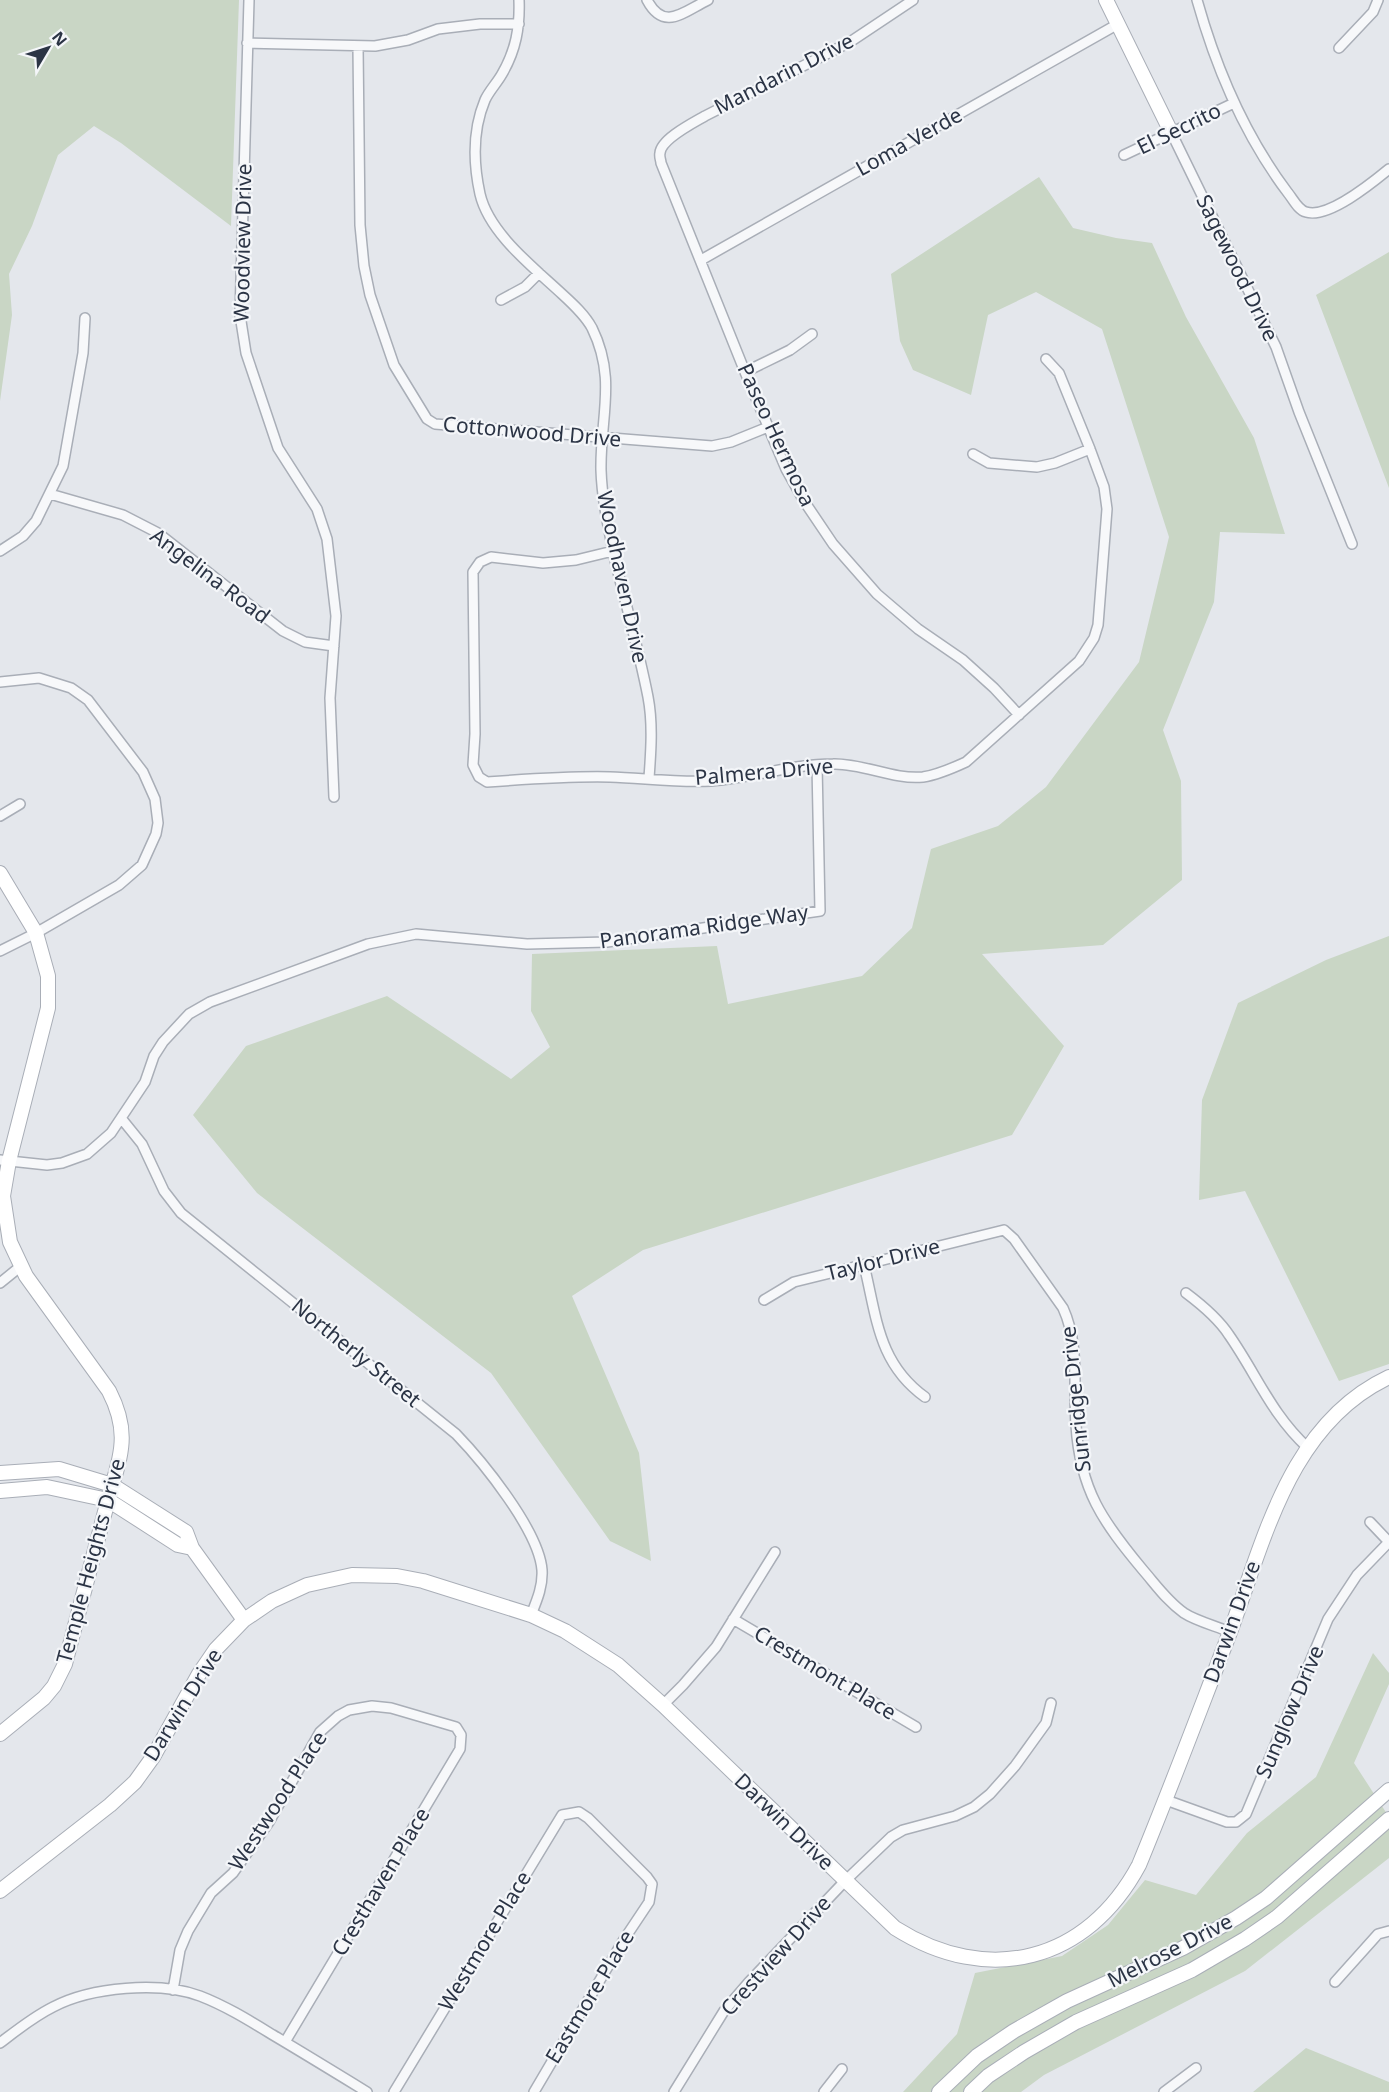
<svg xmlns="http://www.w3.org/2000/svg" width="1389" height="2092" font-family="'Noto Sans',sans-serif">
  <rect width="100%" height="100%" fill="#e4e7ec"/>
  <path fill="#c9d6c5" d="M0,0H239L231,226L121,143L94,126L58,155L32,226L9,274L12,315L0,401Z
    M1039,177L1073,228L1116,238L1152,243L1186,317L1254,438L1285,534L1220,532L1214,602L1163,730L1181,781L1182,880L1103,945L982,954L1064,1046L1012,1135L643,1250L572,1296L639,1453L651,1561L610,1541L491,1373L257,1193L193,1115L246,1046L387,996L511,1079L550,1047L531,1011L532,954L717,946L728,1004L862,976L912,928L931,849L998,826L1046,787L1139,662L1169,537L1102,329L1036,292L988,315L971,395L913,370L900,341L891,274Z
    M1389,252V488L1316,295Z
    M1389,936V1364L1339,1381L1245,1191L1199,1200L1202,1100L1238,1003L1326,960Z
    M1373,1653L1389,1673V1684L1354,1763L1389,1817V1858L1245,1971L1044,2075L1021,2092H903L957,2034L975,1973L1062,1956L1108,1925L1145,1880L1196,1895L1247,1833L1316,1777Z
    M1306,2048L1389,2082V2092H1253Z"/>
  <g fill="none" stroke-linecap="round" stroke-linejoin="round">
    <g stroke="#a9aeb7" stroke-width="12">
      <path id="street" d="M249,0L240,315L246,353L278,448L317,509L327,539L336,616L330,698L334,797
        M519,0C520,27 516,50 502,74C497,83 489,91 485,100C472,131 473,162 480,194C489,233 533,267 562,294C573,304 585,315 592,328C617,379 600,417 601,470C602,501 609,530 615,560C626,605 639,651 648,697C653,723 651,751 649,778
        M647,0C664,32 683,12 708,0
        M913,0L850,42L705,116C693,123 661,139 660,153C659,157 661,160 661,163L745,372L786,469L804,501L833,544L877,594L918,629L963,660L994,688L1019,715
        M1197,0C1216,68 1245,136 1288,193C1293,199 1298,210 1306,212C1328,219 1372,183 1389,169
        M247,43L375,46L408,40L438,29L480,24H519
        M358,47L360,225L364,266L370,295L394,365L427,419L435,424L712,446L731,442L768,427
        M1339,48L1373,12L1378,0
        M1171,132L1276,347L1299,412L1352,544
        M1124,155L1234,103
        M701,260L1118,24
        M501,300L525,287L539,273
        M745,372L790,350L812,334
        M973,454L989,463L1037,467L1055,463L1090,449
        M50,494L123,515L158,533L283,631L305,642L334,646
        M0,551L23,536L36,521L63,466L83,353L85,318
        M613,551L576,560L543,563L491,557L480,562L473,572L475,734L473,765L479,777L487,782C528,779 569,776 610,777C642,778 679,783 711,781C752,778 792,764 833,764C863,763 893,780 923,777C937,775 953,768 966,762L1079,661L1094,638L1098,625L1107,509L1104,487L1090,449L1059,373L1046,359
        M0,682L39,678L71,688L88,700L143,772L155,799L158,823L156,834L142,865L119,885L36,933L0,951
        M0,816L20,804
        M121,1118L142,1144L164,1191L181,1213L456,1434C483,1462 539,1531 542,1570C543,1586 537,1600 531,1615
        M0,1160L47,1165L62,1163L87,1154L111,1133L145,1082L154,1056L163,1042L189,1014L210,1002L368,944L416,934L527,944L607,942L820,911L817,765
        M864,1265C877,1318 878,1363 925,1397
        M0,1283L21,1266
        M1186,1293C1202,1305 1218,1318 1229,1335C1257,1375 1271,1414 1308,1448
        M764,1300L794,1282L1004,1230L1014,1239L1063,1308C1080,1345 1073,1386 1076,1425C1080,1490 1103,1522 1143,1570C1156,1585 1167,1601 1184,1613C1196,1621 1216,1626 1230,1632
        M1370,1522L1389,1542
        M733,1619L916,1727
        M663,1705L683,1685L716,1647L775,1552
        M1166,1800L1227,1822H1236L1246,1814L1328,1619L1357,1575L1389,1542
        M1335,1982L1378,1934L1389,1931
        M173,1990L180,1950L188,1931L211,1893L233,1873L269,1822L320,1732L338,1716L349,1710L372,1706L391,1708L456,1727L461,1735L460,1749L285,2042
        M0,2043C17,2030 33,2017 53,2007C91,1987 160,1981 200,1996C226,2006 250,2021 273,2035C305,2054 336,2073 367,2092
        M394,2092L562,1815L579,1812L588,1818L647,1877L652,1884L649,1902L623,1941L534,2092
        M674,2092L724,2011L749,1982L845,1881L891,1837L903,1830L955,1816L974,1807L990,1794L1015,1766L1046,1723L1051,1703
        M824,2092L842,2069
        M1164,2092L1196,2068"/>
    </g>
    <g stroke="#a9aeb7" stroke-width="16">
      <path id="secondary" d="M1106,0L1171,132
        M0,873L36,933L48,976V1008L9,1161L3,1196L10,1242L26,1276L109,1391C127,1426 124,1449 112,1485L65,1664L54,1686L44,1698L0,1734
        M0,1473L59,1469L112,1485L186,1532L192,1548L244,1620
        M0,1491L47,1487L108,1500L178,1545L192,1548
        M0,1891L110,1805L135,1782L153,1757L199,1674L216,1649L244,1620L272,1601L307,1585L352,1575L397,1576L423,1581L531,1615L565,1631L618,1665L663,1705L895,1928C988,1987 1087,1962 1139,1865C1170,1790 1198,1715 1227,1640C1264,1544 1287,1425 1389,1377
        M939,2092L977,2056L1014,2031L1067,2001L1183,1948L1236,1918L1266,1898L1389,1790
        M971,2092L988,2076L1024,2052L1076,2022L1192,1970L1245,1939L1277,1917L1389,1819"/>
    </g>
    <use href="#street" stroke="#f7f8fa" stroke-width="9"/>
    <use href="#secondary" stroke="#fff" stroke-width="14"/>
  </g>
  <g text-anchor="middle" stroke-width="4.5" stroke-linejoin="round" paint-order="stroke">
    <g font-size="21" fill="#2b3445" stroke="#f4f6f9">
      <text transform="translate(784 74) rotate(-27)" y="7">Mandarin Drive</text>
      <text transform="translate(1179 129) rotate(-26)" y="7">El Secrito</text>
      <text transform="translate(909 142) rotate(-29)" y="7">Loma Verde</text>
      <text transform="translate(243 243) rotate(-89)" y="7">Woodview Drive</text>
      <text transform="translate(1237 268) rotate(64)" y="7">Sagewood Drive</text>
      <text transform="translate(532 432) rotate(5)" y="7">Cottonwood Drive</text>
      <text transform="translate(776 435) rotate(65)" y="7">Paseo Hermosa</text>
      <text transform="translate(210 576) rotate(37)" y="7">Angelina Road</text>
      <text transform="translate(622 577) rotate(78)" y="7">Woodhaven Drive</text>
      <text transform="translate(764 772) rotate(-5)" y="7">Palmera Drive</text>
      <text transform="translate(704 927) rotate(-8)" y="7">Panorama Ridge Way</text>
      <text transform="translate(883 1260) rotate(-14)" y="7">Taylor Drive</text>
      <text transform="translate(356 1353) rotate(39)" y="7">Northerly Street</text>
      <text transform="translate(1076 1399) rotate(-96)" y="7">Sunridge Drive</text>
      <text transform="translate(91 1561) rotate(-75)" y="7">Temple Heights Drive</text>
      <text transform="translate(1232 1622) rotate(-70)" y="7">Darwin Drive</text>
      <text transform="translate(825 1673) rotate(31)" y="7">Crestmont Place</text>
      <text transform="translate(183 1705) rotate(-58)" y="7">Darwin Drive</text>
      <text transform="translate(1290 1712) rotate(-67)" y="7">Sunglow Drive</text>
      <text transform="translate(278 1801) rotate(-57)" y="7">Westwood Place</text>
      <text transform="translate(784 1822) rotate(44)" y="7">Darwin Drive</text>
      <text transform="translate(381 1882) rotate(-59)" y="7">Cresthaven Place</text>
      <text transform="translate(485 1941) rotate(-59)" y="7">Westmore Place</text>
      <text transform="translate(1170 1951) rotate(-27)" y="7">Melrose Drive</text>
      <text transform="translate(776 1956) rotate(-48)" y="7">Crestview Drive</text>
      <text transform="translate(590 1997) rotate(-59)" y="7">Eastmore Place</text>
    </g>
  </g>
  <g transform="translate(48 48) rotate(51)" stroke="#f4f6f9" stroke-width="4.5" paint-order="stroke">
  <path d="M0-4.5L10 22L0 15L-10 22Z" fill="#2b3445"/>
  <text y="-9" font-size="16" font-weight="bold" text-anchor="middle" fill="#2b3445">N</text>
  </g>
</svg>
